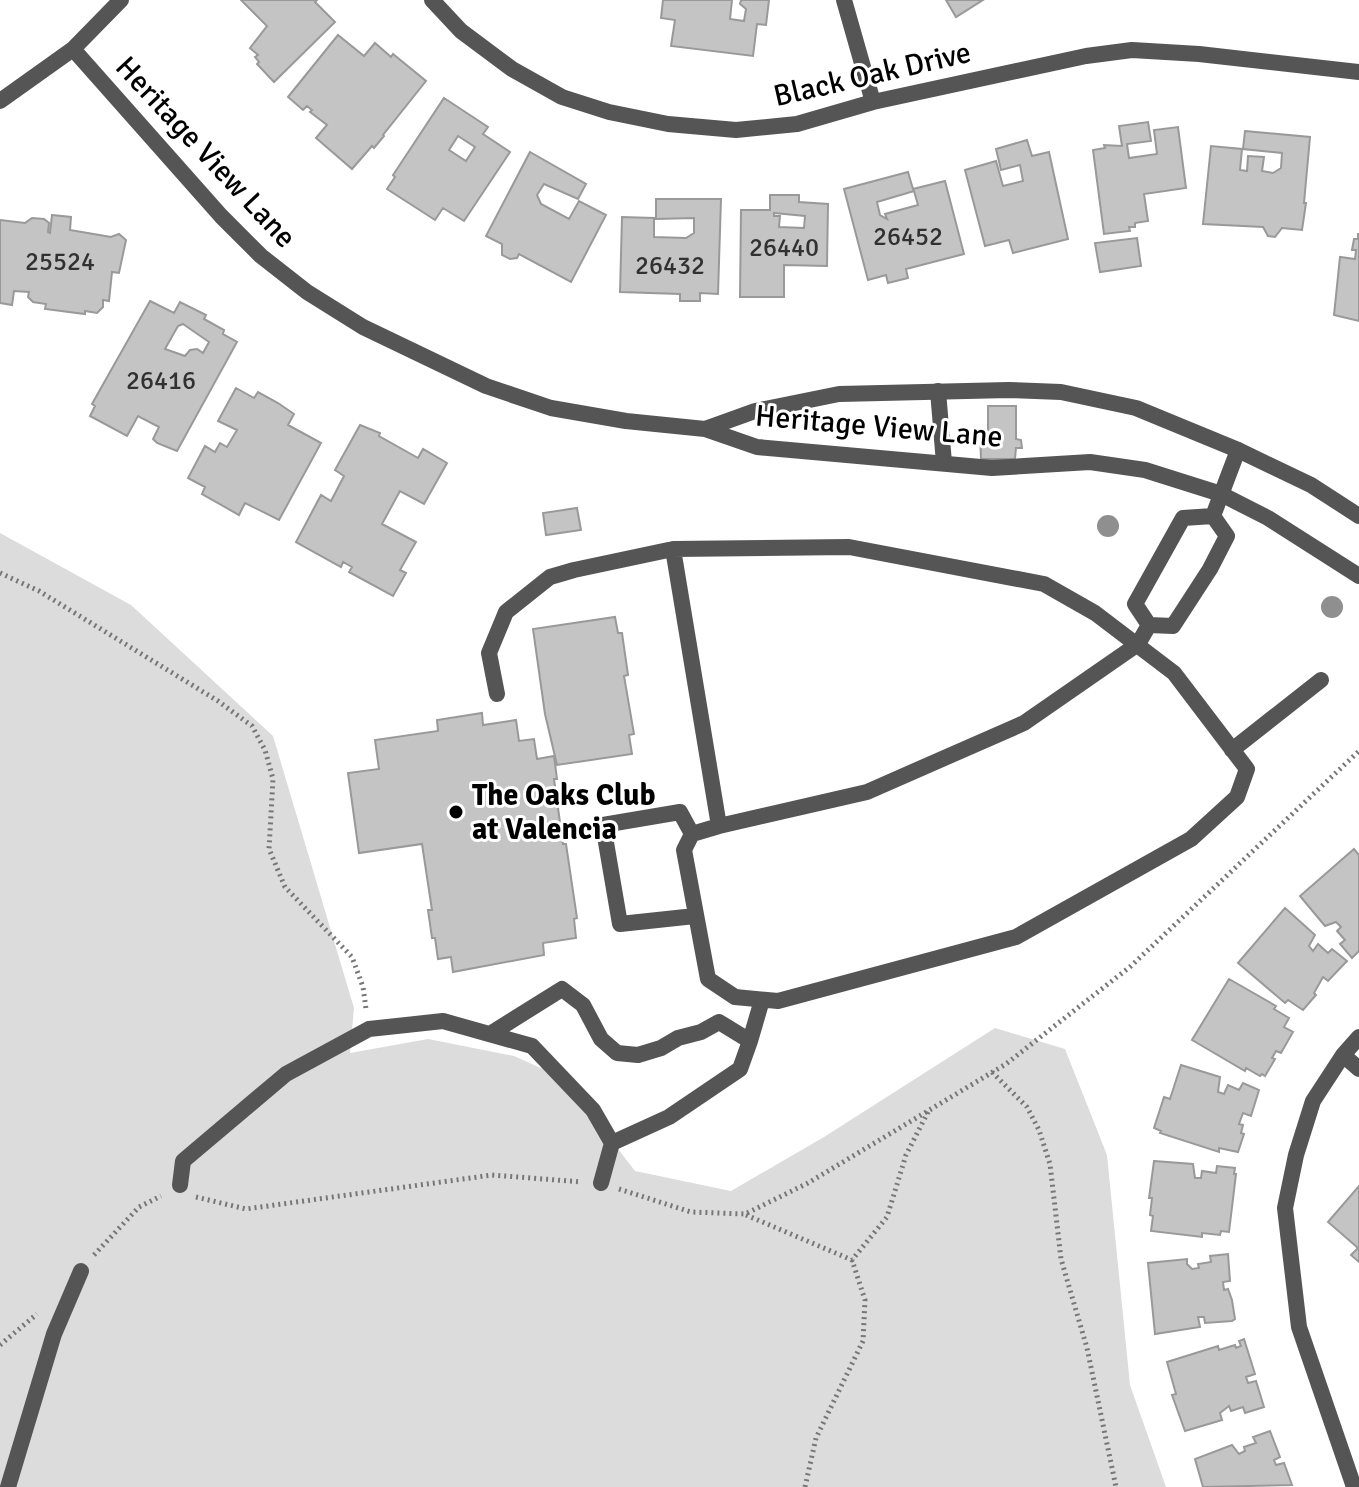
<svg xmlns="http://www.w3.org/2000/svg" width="1359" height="1487" font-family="Signika,sans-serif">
  <rect width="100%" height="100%" fill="#fff"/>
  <path fill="#dcdcdc" d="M0,533L131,605L273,736L354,1008L350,1053L428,1039L514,1056L563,1078L635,1171L731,1191L824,1137L995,1028L1065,1049L1107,1155L1130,1385L1166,1487H0Z"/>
  <path fill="#c4c4c4" stroke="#999" stroke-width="2" fill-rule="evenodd" d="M241,0H317L315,2L335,22L274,82L257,64L259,62L255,57L258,55L250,48L267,26Z
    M663,0H732L730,19L744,21L746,9L740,4L741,0H769L766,25L757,24L753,56L671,46L675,20L661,18Z
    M946,0H983L956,17Z
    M338,35L364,56L375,43L391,57L393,54L426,81L383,135L384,136L374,148L372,146L352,169L316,138L327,125L310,112L312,110L307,106L303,110L288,97Z
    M444,98L488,127L483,134L510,152L464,221L443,208L435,220L387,189L395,177L393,175ZM458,136L475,147L466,161L449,150Z
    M1148,122L1151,141L1127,144L1129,158L1157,154L1154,130L1178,127L1186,188L1144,194L1148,221L1135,223V227H1129L1130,231L1104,234L1093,150L1105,148L1104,145L1122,146L1119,126Z
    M1245,131L1310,137L1304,203H1306L1302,230L1282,228L1275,237L1268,236L1263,227L1203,224L1211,146L1242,149L1240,170L1247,171L1248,156L1264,157L1262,171L1273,173L1281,168L1282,153L1243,149Z
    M1027,140L1032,156L1049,152L1068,239L1013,253L1009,240L985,246L965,170L996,161L1003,186L1023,181L1020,165L1001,170L996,149Z
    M530,152L586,184L578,199L544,184L537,195L541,204L569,219L579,201L606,215L571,282L519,254L517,258L510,259L502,255V244L486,236Z
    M908,172L913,189L945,181L964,254L906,269L908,278L888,283L886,275L868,280L844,189ZM914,191L918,205L885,214L887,219L880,215L877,202Z
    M770,195H799V202L828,204L827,266L784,265V297H740L741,210H770ZM774,213L805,216L804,228L779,227L780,216H774Z
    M656,199H721L718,294L700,293V301H680V294L620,292L622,217L654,218V237L686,238L694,233V218L656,219Z
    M52,215L71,217L70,230L111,237L119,234L126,240L119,273L112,272L109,301L103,300V307L97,313L85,311V314L45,309L46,304L33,302L28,297L29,292L14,291L12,305L0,303V220L25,223L32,218L44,219L49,223L48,232L50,233Z
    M1358,234H1359V321L1334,315L1340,257L1355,259L1356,250H1352L1354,239H1358Z
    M1137,238L1141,266L1100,272L1095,243Z
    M150,301L174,313L180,302L206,315L204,319L224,330L223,334L237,342L177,451L157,443L153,439L159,427L138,416L127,436L90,416L95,406L92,404ZM183,324L209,342L203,353L197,349L190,350L185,356L165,349L178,326Z
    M236,388L254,398L258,392L278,403L294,414L288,425L321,443L279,520L245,503L239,515L202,494L205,487L188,478L205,446L215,452L220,443L227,447L237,430L218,421Z
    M988,406H1016V439L1021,440L1022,448H1016L1015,459H981L980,433H988Z
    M360,425L380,433L379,436L418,458L423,449L447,463L424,504L400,491L382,524L416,542L400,570L406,573L393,596L349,572L352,567L343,562L341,567L296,542L321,495L331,501L344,476L335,470Z
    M577,508L581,530L546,535L543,513Z
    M615,617L618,633H622L628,675L624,676L634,734L629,735L632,754L557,765L545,714L533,629Z
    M482,713L483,725L516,720L519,741L534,739L537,759L554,756L557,779H554L563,844H566L577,918L574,919L576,938L543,943L544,955L453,972L451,957L438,959L435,938H432L428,910H432L422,844L359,853L348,773L379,769L375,740L438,731L437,720Z
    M1354,849L1359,855V951L1352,958L1340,944L1345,940L1337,931L1341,927L1336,922L1325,926L1300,896Z
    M1285,908L1315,935L1309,946L1313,951L1318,944L1328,953L1332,949L1347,961L1328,981L1323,977L1314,993L1316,995L1303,1010L1288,1000L1285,1003L1238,963Z
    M1229,979L1276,1006L1274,1009L1289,1018L1284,1027L1293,1032L1281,1053L1276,1051L1272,1058L1275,1059L1265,1076L1262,1074L1260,1076L1246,1068L1245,1071L1192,1040Z
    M1181,1065L1220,1077L1218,1092L1224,1094L1228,1085L1239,1090L1243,1083L1259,1090L1251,1116L1243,1113L1239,1124L1243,1125L1241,1133L1244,1134L1238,1152L1219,1148V1152L1160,1133L1161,1131L1154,1128L1164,1097L1170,1099Z
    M1154,1161L1193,1164L1195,1178H1201L1202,1171L1216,1173L1217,1166L1235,1168L1234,1174H1236L1229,1232L1221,1231L1220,1235L1202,1233V1237L1151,1231L1153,1216L1150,1215L1152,1198H1149Z
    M1359,1186V1262L1351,1255L1358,1248L1328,1222Z
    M1228,1254L1230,1281L1223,1282L1224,1290L1228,1289L1232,1300L1235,1319L1232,1321L1205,1323L1204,1317H1198L1200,1327L1155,1334L1148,1263L1187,1259V1264L1192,1269L1199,1268L1198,1264L1211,1262L1210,1256Z
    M1244,1339L1255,1374L1246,1377L1248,1383L1256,1381L1264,1407L1245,1413L1243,1407L1231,1411L1229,1406L1220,1413L1222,1420L1185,1431L1172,1395L1176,1394L1167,1362L1218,1346L1219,1350L1235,1345L1236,1348L1241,1346L1239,1341Z
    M1270,1431L1280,1457L1274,1460L1276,1465L1284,1463L1292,1485L1203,1487L1195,1459L1232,1445L1239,1454L1245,1451L1244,1447L1256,1443L1253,1437Z"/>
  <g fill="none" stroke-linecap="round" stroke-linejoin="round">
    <path stroke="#777" stroke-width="5" stroke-dasharray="2 4" stroke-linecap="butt" d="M0,573L39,591L218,701L252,726L265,750L273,779L269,849L285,887L352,957L363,987L366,1009
      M992,1072L1027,1107L1039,1130L1050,1164L1061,1259L1087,1348L1116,1487
      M619,1189L691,1212L745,1214L808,1183L1006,1064L1131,966L1359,751
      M196,1197L246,1209L492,1175L582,1182
      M746,1215L852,1260L887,1217L906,1155L929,1110
      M94,1255L139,1207L161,1196
      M0,1345L37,1314
      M805,1487L816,1438L863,1341L865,1300L852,1260"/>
    <path stroke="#555" stroke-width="16" d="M938,391L944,463
      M1213,516L1238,450
      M1149,625L1173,626L1210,569L1227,536L1213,516
      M1149,625L1135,604L1183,518L1213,516
      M497,694L489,653L506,612L550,577L574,570L673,549
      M1232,750L1321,680
      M719,826L692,834L684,850L708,979L735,997L778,1001L1016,937L1191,839L1237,797L1247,769L1174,673L1095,613L1044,584L849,547L673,549L719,826L867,792L1024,723L1138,644L1149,625
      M692,834L680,812L603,825L620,924L695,916
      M490,1034L562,989L583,1005L601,1039L617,1053L638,1055L661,1048L678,1038L701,1032L719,1022L750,1041L740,1069L669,1117L612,1143
      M750,1041L762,1000
      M180,1185L183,1161L286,1074L369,1029L443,1021L532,1046L593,1110L612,1143L601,1183
      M8,1487L54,1334L81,1271"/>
    <path stroke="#555" stroke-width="16" d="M432,0L461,31L512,69L562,97L609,112L668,124L736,130L797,124L873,102L1086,56L1132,50L1199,54L1359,72
      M844,0L873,102
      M73,49L221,216L261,256L307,292L363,327L486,386L551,408L626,421L705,429L757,447L992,468L1090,462L1145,470L1221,494L1268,518L1359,576
      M0,101L73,49L121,0
      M705,429L755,411L839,394L1009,390L1061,392L1136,408L1238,450L1311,485L1359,516
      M1343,1055L1359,1069
      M1354,1487L1299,1327L1285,1208L1296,1155L1313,1101L1343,1055L1359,1037"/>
  </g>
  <g fill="#8f8f8f">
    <circle cx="1108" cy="526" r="11"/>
    <circle cx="1332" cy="607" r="11"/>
  </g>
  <circle fill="#000" stroke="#fff" stroke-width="3" cx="456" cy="812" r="8"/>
  <g text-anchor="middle" stroke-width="6" stroke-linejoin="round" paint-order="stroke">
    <g font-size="26" fill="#313131">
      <text x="908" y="245">26452</text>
      <text x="784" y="256">26440</text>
      <text x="60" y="270">25524</text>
      <text x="670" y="274">26432</text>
      <text x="161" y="389">26416</text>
    </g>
    <g font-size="30" fill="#000" stroke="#fff">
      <text transform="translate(872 74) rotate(-13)" y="10">Black Oak Drive</text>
      <text transform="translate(206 152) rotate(47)" y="10">Heritage View Lane</text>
      <text transform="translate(879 426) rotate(5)" y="10">Heritage View Lane</text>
    </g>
    <g font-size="30" font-weight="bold" fill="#000" stroke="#fff" text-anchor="start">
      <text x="472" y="805">The Oaks Club<tspan x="472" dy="34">at Valencia</tspan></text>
    </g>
  </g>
</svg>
